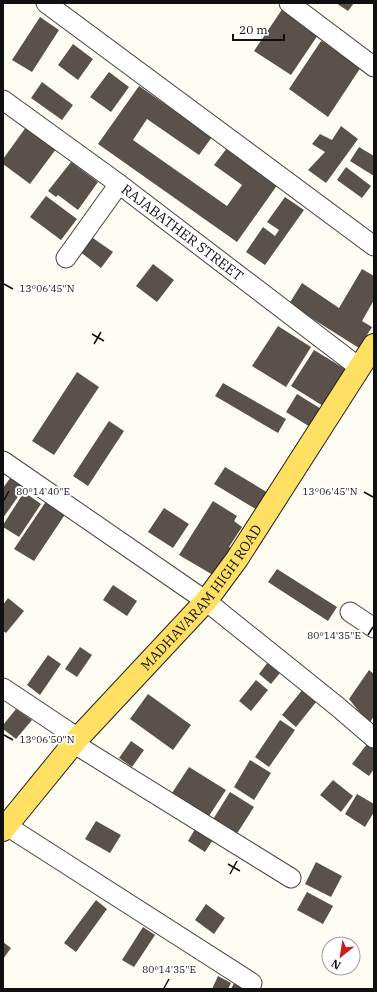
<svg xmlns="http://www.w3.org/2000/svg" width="377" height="992" font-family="'IBM Plex Serif',serif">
  <rect width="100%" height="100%" fill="#fffdf3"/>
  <path fill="#5a514b" d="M336,3H354L348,11Z
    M285,5L322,29L291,75L254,51Z
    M40,17L59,30L32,72L12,60Z
    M321,41L363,64L328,117L289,89Z
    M73,44L93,59L78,80L58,65Z
    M109,72L129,87L111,112L90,97Z
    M42,82L73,105L62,120L31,98Z
    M139,86L212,137L199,155L147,119L133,140L227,206L242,185L214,165L227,148L278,184L237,242L98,144Z
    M29,123L59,145L30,184L3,164V159Z
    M341,126L358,139L326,183L308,170L325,152L312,144L320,134L332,140Z
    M359,147L374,156V176L350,161Z
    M71,162L98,182L78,210L58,195L56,197L48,191Z
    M346,167L371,186L362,198L337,180Z
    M46,196L77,219L61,240L30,217Z
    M285,197L304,210L265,265L246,252L263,227L275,236L279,230L267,222Z
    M90,236L113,252L101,268L79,251Z
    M153,264L174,280L157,302L136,286Z
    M362,269L374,276V300L362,321L372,327L359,348L289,304L302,283L339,308Z
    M278,326L311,347L286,387L252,366Z
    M314,350L350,372L328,409L291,386Z
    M77,372L99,387L54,455L32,441Z
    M223,383L286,419L278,433L215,396Z
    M297,394L326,412L315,430L286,412Z
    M109,421L124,431L88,486L73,476Z
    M225,467L270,494L259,511L214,484Z
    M13,474L27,484L3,518V488Z
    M24,492L41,504L19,537L3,527V525Z
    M49,497L68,510L34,561L14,549Z
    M213,501L237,516L234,521L242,527L229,547L235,551L218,578L179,555Z
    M164,508L189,524L173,548L148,532Z
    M277,569L337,607L328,621L268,582Z
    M113,585L137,601L127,616L103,600Z
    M8,598L24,611L6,633L3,631V605Z
    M80,647L92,655L77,677L65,669Z
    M48,655L61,664L40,695L27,685Z
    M271,658L284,668L271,684L259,674Z
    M369,670L374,674V716L369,724L349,699Z
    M256,680L268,690L251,711L239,701Z
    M307,684L321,696L296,727L282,715Z
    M148,694L191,725L173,750L130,719Z
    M16,709L32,720L16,739L3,729V725Z
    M280,720L295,730L269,767L255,757Z
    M370,740L374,743V769L369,776L352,764Z
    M131,741L144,750L132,767L119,758Z
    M250,760L271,773L254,800L234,787Z
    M189,767L226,790L207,819L170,796Z
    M333,780L353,796L341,812L320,795Z
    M230,792L254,807L236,835L212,821Z
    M357,794L374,804V812L365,827L345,814Z
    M96,821L121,835L110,853L85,839Z
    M198,824L216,835L205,852L188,841Z
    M316,862L342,876L331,897L305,884Z
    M307,892L333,906L323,924L297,910Z
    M96,900L107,909L76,952L64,943Z
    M206,904L225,918L214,934L195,920Z
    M143,927L155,935L134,967L122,960Z
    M3,942L11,948L3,959Z
    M218,976L231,983L228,989H212Z
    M235,981L252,989H231Z"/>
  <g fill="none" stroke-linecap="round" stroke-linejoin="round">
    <g stroke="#434343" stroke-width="21">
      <g id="minor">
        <path d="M46,3L374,246"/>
        <path d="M289,3L374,67"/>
        <path id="s1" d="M3,100L119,184L360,368"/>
        <path d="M66,258L119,184"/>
        <path d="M3,461L206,601L338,707L374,738"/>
        <path d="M350,612L374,628"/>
        <path d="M3,688L78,738"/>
        <path d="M73,743L291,878"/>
        <path d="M7,826L252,983"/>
      </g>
    </g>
    <g stroke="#212121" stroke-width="24">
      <g id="major">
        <path id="s2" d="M3,830L78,738L206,601L237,559L374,345"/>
      </g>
    </g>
    <use href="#minor" stroke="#fff" stroke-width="19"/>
    <use href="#major" stroke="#ffe063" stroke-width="22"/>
  </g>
  <path fill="none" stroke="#101010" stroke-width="1.5" d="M4,284L13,289M92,334L104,341M94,344L101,332M364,492L373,497M4,500L9,491M368,635L373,627M4,735L13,740M228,864L240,871M230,874L237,861M164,988L169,979"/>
  <g text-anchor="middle" stroke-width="4" stroke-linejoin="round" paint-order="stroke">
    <g font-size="14" fill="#101010" stroke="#fff">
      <text dy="5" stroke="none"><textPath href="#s1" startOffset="223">RAJABATHER STREET</textPath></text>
      <text dy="5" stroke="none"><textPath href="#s2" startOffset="306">MADHAVARAM HIGH ROAD</textPath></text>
    </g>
  </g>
  <g font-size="10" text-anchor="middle" fill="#101010" stroke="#fff" stroke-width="4" stroke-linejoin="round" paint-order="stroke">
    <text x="47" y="292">13°06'45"N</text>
    <text x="43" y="495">80°14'40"E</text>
    <text x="330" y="495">13°06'45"N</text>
    <text x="334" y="639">80°14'35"E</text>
    <text x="47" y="743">13°06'50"N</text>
    <text x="169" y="973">80°14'35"E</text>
  </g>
  <rect width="377" height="992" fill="none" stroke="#101010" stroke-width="8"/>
  <g transform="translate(341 956) rotate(210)"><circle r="19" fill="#ffffff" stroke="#9f9f9f"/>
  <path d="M0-3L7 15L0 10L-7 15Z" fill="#cc1c1c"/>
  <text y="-6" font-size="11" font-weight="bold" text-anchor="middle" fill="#101010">N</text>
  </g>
  <path d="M233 34v6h51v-6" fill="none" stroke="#101010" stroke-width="2"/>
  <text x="239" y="34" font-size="12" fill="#101010" stroke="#ffffff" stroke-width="3" paint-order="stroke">20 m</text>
</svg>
